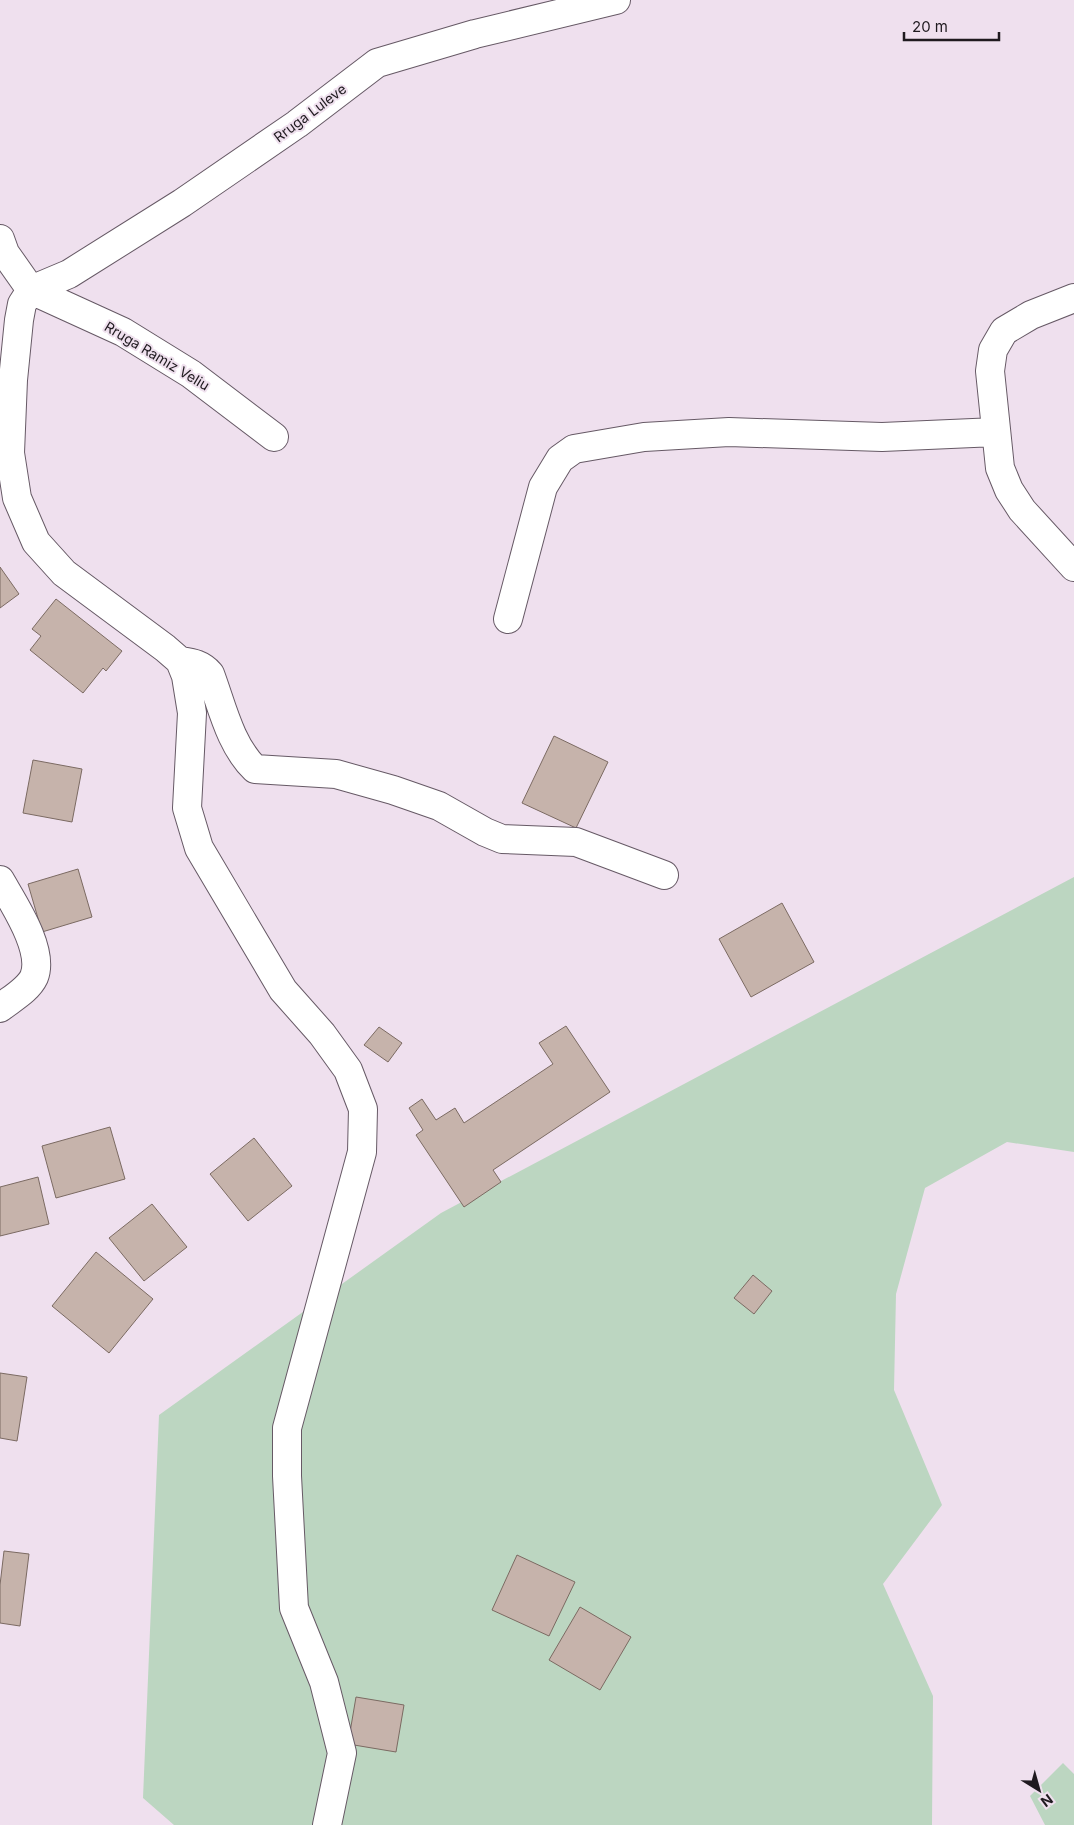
<svg xmlns="http://www.w3.org/2000/svg" width="1074" height="1825" font-family="Inter,sans-serif">
  <rect width="100%" height="100%" fill="#efe0ee"/>
  <path fill="#bcd6c1" d="M1074,877V1152L1007,1142L925,1188L896,1294L894,1390L942,1505L883,1584L933,1696L932,1825H174L143,1798L159,1415L441,1213Z
    M1063,1763L1074,1774V1825H1045L1030,1796Z"/>
  <path fill="#c6b3ab" stroke="#7b6a62" d="M0,567L19,594L0,608Z
    M56,599L122,651L106,671L103,668L83,693L30,650L41,636L32,629Z
    M554,736L608,762L576,828L522,803Z
    M33,760L82,769L72,822L23,813Z
    M78,869L92,917L42,932L28,884Z
    M782,903L814,962L751,997L719,939Z
    M566,1026L610,1092L493,1170L501,1182L464,1207L416,1135L423,1130L409,1108L422,1099L436,1120L455,1108L464,1123L553,1064L539,1043Z
    M379,1027L402,1043L388,1062L364,1045Z
    M110,1127L125,1179L56,1198L42,1146Z
    M254,1138L292,1186L248,1221L210,1174Z
    M38,1177L49,1224L0,1236V1187Z
    M152,1204L187,1247L144,1281L109,1238Z
    M96,1252L153,1299L109,1353L52,1306Z
    M753,1275L772,1291L754,1314L734,1298Z
    M0,1373L27,1377L17,1441L0,1438Z
    M4,1551L29,1554L20,1626L0,1623V1585Z
    M517,1555L575,1582L549,1636L492,1610Z
    M580,1607L631,1637L600,1690L549,1660Z
    M356,1697L404,1705L396,1752L348,1744Z"/>
  <g fill="none" stroke-linecap="round" stroke-linejoin="round">
    <g stroke="#665965" stroke-width="30">
      <path id="minor" d="M0,239L5,253L31,290L22,304L19,320L13,380L10,453L17,498L36,542L64,573L165,648L180,661L186,676L192,713L187,808L199,848L283,990L322,1034L348,1070L363,1109L362,1152L287,1428V1476L294,1608L324,1682L342,1753L327,1825
        M31,290L69,274L182,203L297,124L377,63L475,34L616,0
        M31,290L123,332L191,374L274,437
        M1074,298L1031,315L1004,331L993,350L990,371L1000,468L1009,490L1022,510L1074,567
        M508,619L543,487L560,459L574,449L644,437L729,432L882,437L996,432
        M180,661C193,663 201,664 210,674C222,706 230,745 255,769L336,774L393,790L439,806L485,832L502,839L576,842L664,875
        M0,880C13,903 45,950 34,977C28,990 11,999 0,1008"/>
    </g>
    <use href="#minor" stroke="#fff" stroke-width="28"/>
  </g>
  <g text-anchor="middle" stroke-width="4" stroke-linejoin="round" paint-order="stroke">
    <g font-size="14" fill="#1f1a1f" stroke="#efe0ee">
      <text transform="translate(310 113) rotate(-37)" y="5">Rruga Luleve</text>
      <text transform="translate(157 356) rotate(31)" y="5">Rruga Ramiz Veliu</text>
    </g>
  </g>
  <g transform="translate(1039 1790) rotate(143)" stroke="#efe0ee" stroke-width="4" paint-order="stroke">
  <path d="M0-4L9 19L0 12L-9 19Z" fill="#1f1a1f"/>
  <text y="-8" font-size="14" font-weight="bold" text-anchor="middle" fill="#1f1a1f">N</text>
  </g>
  <path d="M904 32v8h95v-8" fill="none" stroke="#1f1a1f" stroke-width="2.5"/>
  <text x="912" y="32" font-size="15" fill="#1f1a1f" stroke="#efe0ee" stroke-width="4" paint-order="stroke">20 m</text>
</svg>
